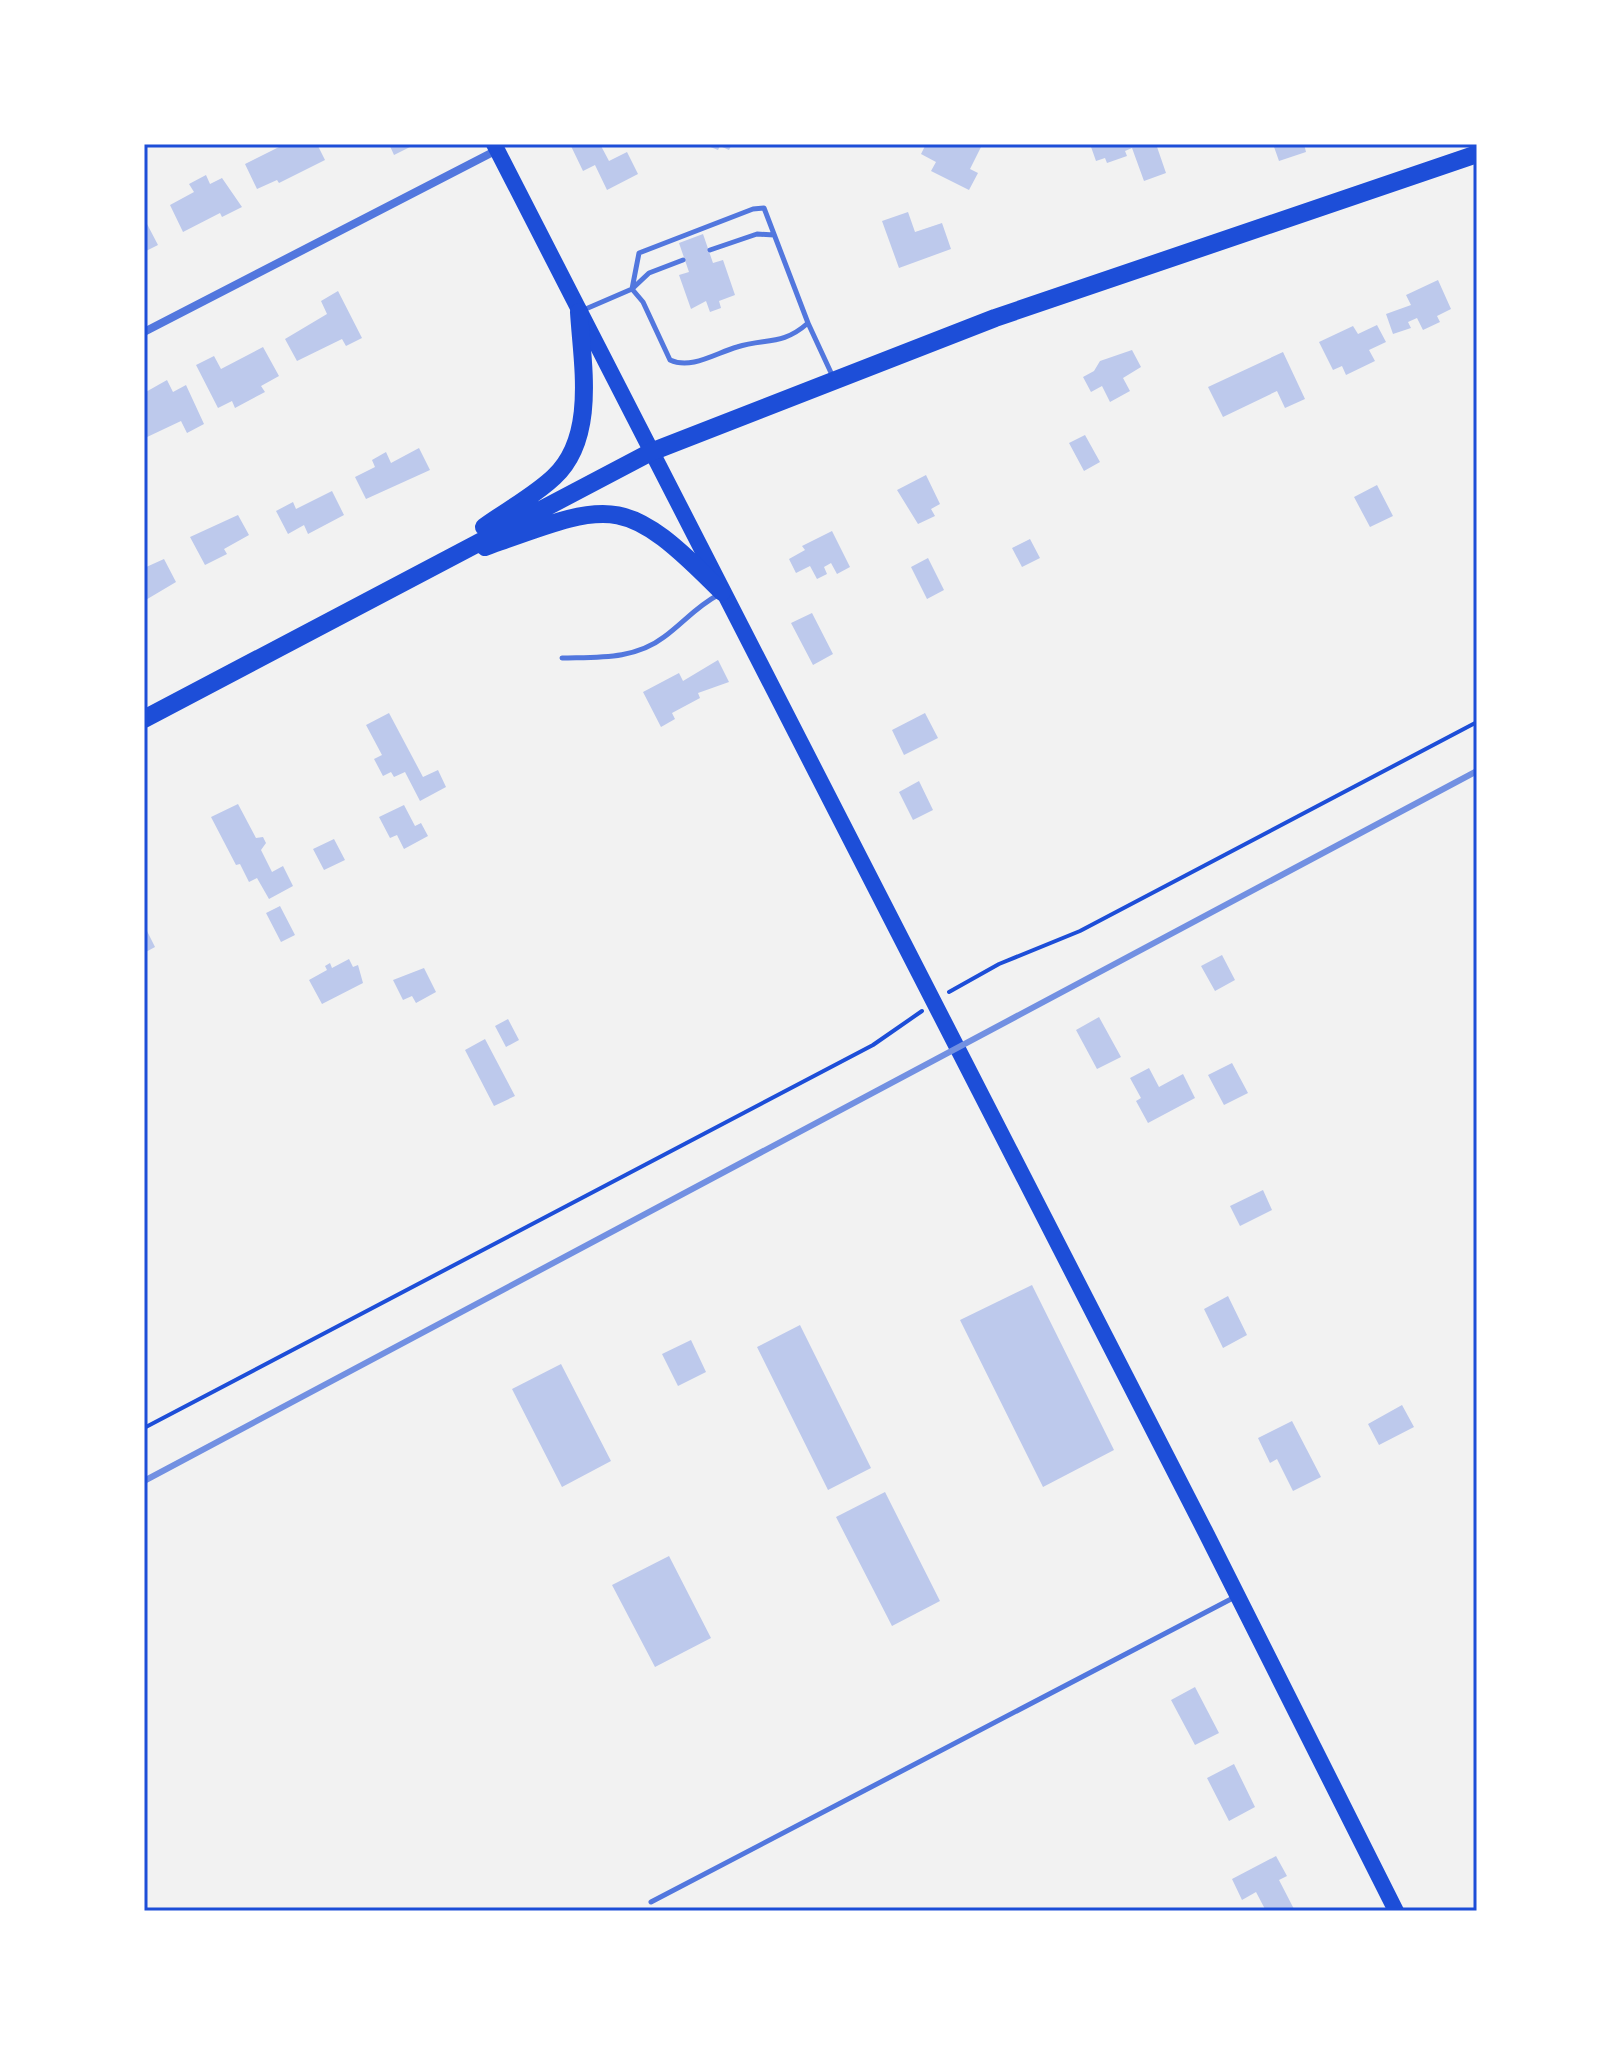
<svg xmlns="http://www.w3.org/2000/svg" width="1621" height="2055" font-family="Commissioner,sans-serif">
  <rect width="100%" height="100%" fill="#f2f2f2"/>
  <path fill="#bdc9ec" d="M285,144H317L325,160L279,183L277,180L257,189L245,164Z
    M389,144H416L394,155Z
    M570,144H600L609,161L627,152L638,174L607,190L595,165L583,171Z
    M703,144H732L729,150L720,146L718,150Z
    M926,144L981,147L970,169L978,173L969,190L931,171L936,162L921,154Z
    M1090,144H1156L1166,173L1144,181L1132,148L1125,151L1127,156L1107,163L1105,158L1096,161Z
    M1273,144H1304L1306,152L1279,161Z
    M206,175L210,184L222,178L242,207L222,217L220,213L183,232L170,205L194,192L189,184Z
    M908,212L915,232L942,223L951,249L899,268L882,221Z
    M146,222L158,245L144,252V223Z
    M703,234L713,263L723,260L735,295L719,301L721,308L710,312L706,301L691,309L679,275L689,272L679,243Z
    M1438,280L1451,309L1437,316L1440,322L1423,330L1417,318L1408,322L1411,328L1393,334L1386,314L1411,305L1406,295Z
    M338,291L362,338L346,346L342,339L297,361L285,339L327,314L321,301Z
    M1377,325L1386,342L1369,350L1375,361L1346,375L1342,366L1333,370L1319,342L1353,326L1358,334Z
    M263,347L279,376L261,386L265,392L235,408L232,401L218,408L196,365L214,356L221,369Z
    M1132,350L1141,367L1123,378L1130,391L1110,402L1102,386L1091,392L1083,377L1094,371L1100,361Z
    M1283,352L1305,399L1285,408L1277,391L1223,417L1208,387Z
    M167,380L173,392L186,385L204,424L187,433L181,421L145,438L144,393Z
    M1085,435L1100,462L1084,471L1069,443Z
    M419,448L430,470L366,499L355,477L375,467L372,460L386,452L391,463Z
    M926,475L940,504L931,509L935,516L918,524L897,490Z
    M1377,485L1393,516L1370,527L1354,497Z
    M332,491L344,515L308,534L304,525L288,534L276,511L293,502L296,509Z
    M238,515L249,535L224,549L227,554L205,565L190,537Z
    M832,531L850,567L837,574L831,563L824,567L827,574L817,579L810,566L796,573L789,559L805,550L802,546Z
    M1030,539L1040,558L1022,567L1012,548Z
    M928,558L944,590L927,599L911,567Z
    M164,559L176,582L144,601V568Z
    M812,613L833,654L813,665L791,623Z
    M718,660L729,682L698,693L700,698L672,713L675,719L661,727L643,692L679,673L683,681Z
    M389,713L423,777L438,770L446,787L420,801L405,772L394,777L391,772L383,776L374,759L382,755L366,725Z
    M925,713L938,738L904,755L892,730Z
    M919,781L933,810L913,820L899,792Z
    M238,804L256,838L263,837L266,843L261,850L272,872L283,866L293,886L269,899L257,878L249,882L240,864L236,865L211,817Z
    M404,805L415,826L421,823L428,836L404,849L397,835L390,838L379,817Z
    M334,839L345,860L324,870L313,849Z
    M280,906L295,935L281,942L266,913Z
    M144,925L155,947L144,953Z
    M1222,955L1235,980L1215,991L1201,966Z
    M349,959L353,967L358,965L363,983L322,1004L309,980L327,970L325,966L330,963L332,968Z
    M424,968L436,992L416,1003L412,996L403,1000L393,980Z
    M1099,1017L1121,1057L1097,1069L1076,1030Z
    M508,1019L519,1040L506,1047L495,1026Z
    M485,1039L515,1096L494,1106L465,1050Z
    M1232,1063L1248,1093L1224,1105L1208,1075Z
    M1149,1068L1159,1087L1183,1074L1195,1098L1148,1123L1136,1101L1141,1098L1130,1078Z
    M1263,1190L1272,1210L1240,1226L1230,1206Z
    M1032,1285L1114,1450L1043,1487L960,1320Z
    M1228,1296L1247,1335L1223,1348L1204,1309Z
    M800,1325L871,1468L828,1490L757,1347Z
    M691,1340L706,1372L678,1386L662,1354Z
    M561,1364L611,1461L562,1487L512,1389Z
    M1402,1405L1414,1427L1379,1445L1368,1424Z
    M1292,1421L1321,1477L1293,1491L1277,1459L1270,1463L1258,1438Z
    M885,1492L940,1601L892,1626L836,1517Z
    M669,1556L711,1638L655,1667L612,1585Z
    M1195,1687L1219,1733L1195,1745L1171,1700Z
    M1234,1764L1255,1807L1229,1821L1207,1778Z
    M1276,1856L1287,1876L1279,1880L1295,1911H1266L1256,1892L1242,1900L1232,1879Z"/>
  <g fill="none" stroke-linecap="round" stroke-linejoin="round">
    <path stroke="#1d4ed8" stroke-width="4" d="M949,992L999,964L1080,931L1477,722
      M144,1428L873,1045L922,1011"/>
    <path stroke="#5277de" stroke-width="5" d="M764,208L808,323C782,346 766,338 737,347C716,353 691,370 670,360L643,302L632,289L639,253L753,209Z
      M710,250L757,234L774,235
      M581,311L632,289L649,273L683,260
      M808,323L833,377
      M562,658C597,657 634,660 664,637C683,623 697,606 718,595
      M651,1902L1233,1598"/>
    <path stroke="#5277de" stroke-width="8" d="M144,332L497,150"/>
    <path stroke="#1d4ed8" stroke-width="16" d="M494,144L1205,1531L1396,1911"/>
    <path stroke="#1d4ed8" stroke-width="18" d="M484,527C506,511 534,496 554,477C597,437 582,363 579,312
      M485,547C613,501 623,492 722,592
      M144,719L651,452L995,318L1477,154"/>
    <path stroke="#7290e2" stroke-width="6" d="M144,1481L1477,771"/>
  </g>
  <rect width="1621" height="2055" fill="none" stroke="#ffffff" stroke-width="292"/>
  <rect x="146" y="146" width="1329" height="1763" fill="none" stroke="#1d4ed8" stroke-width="3"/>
</svg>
